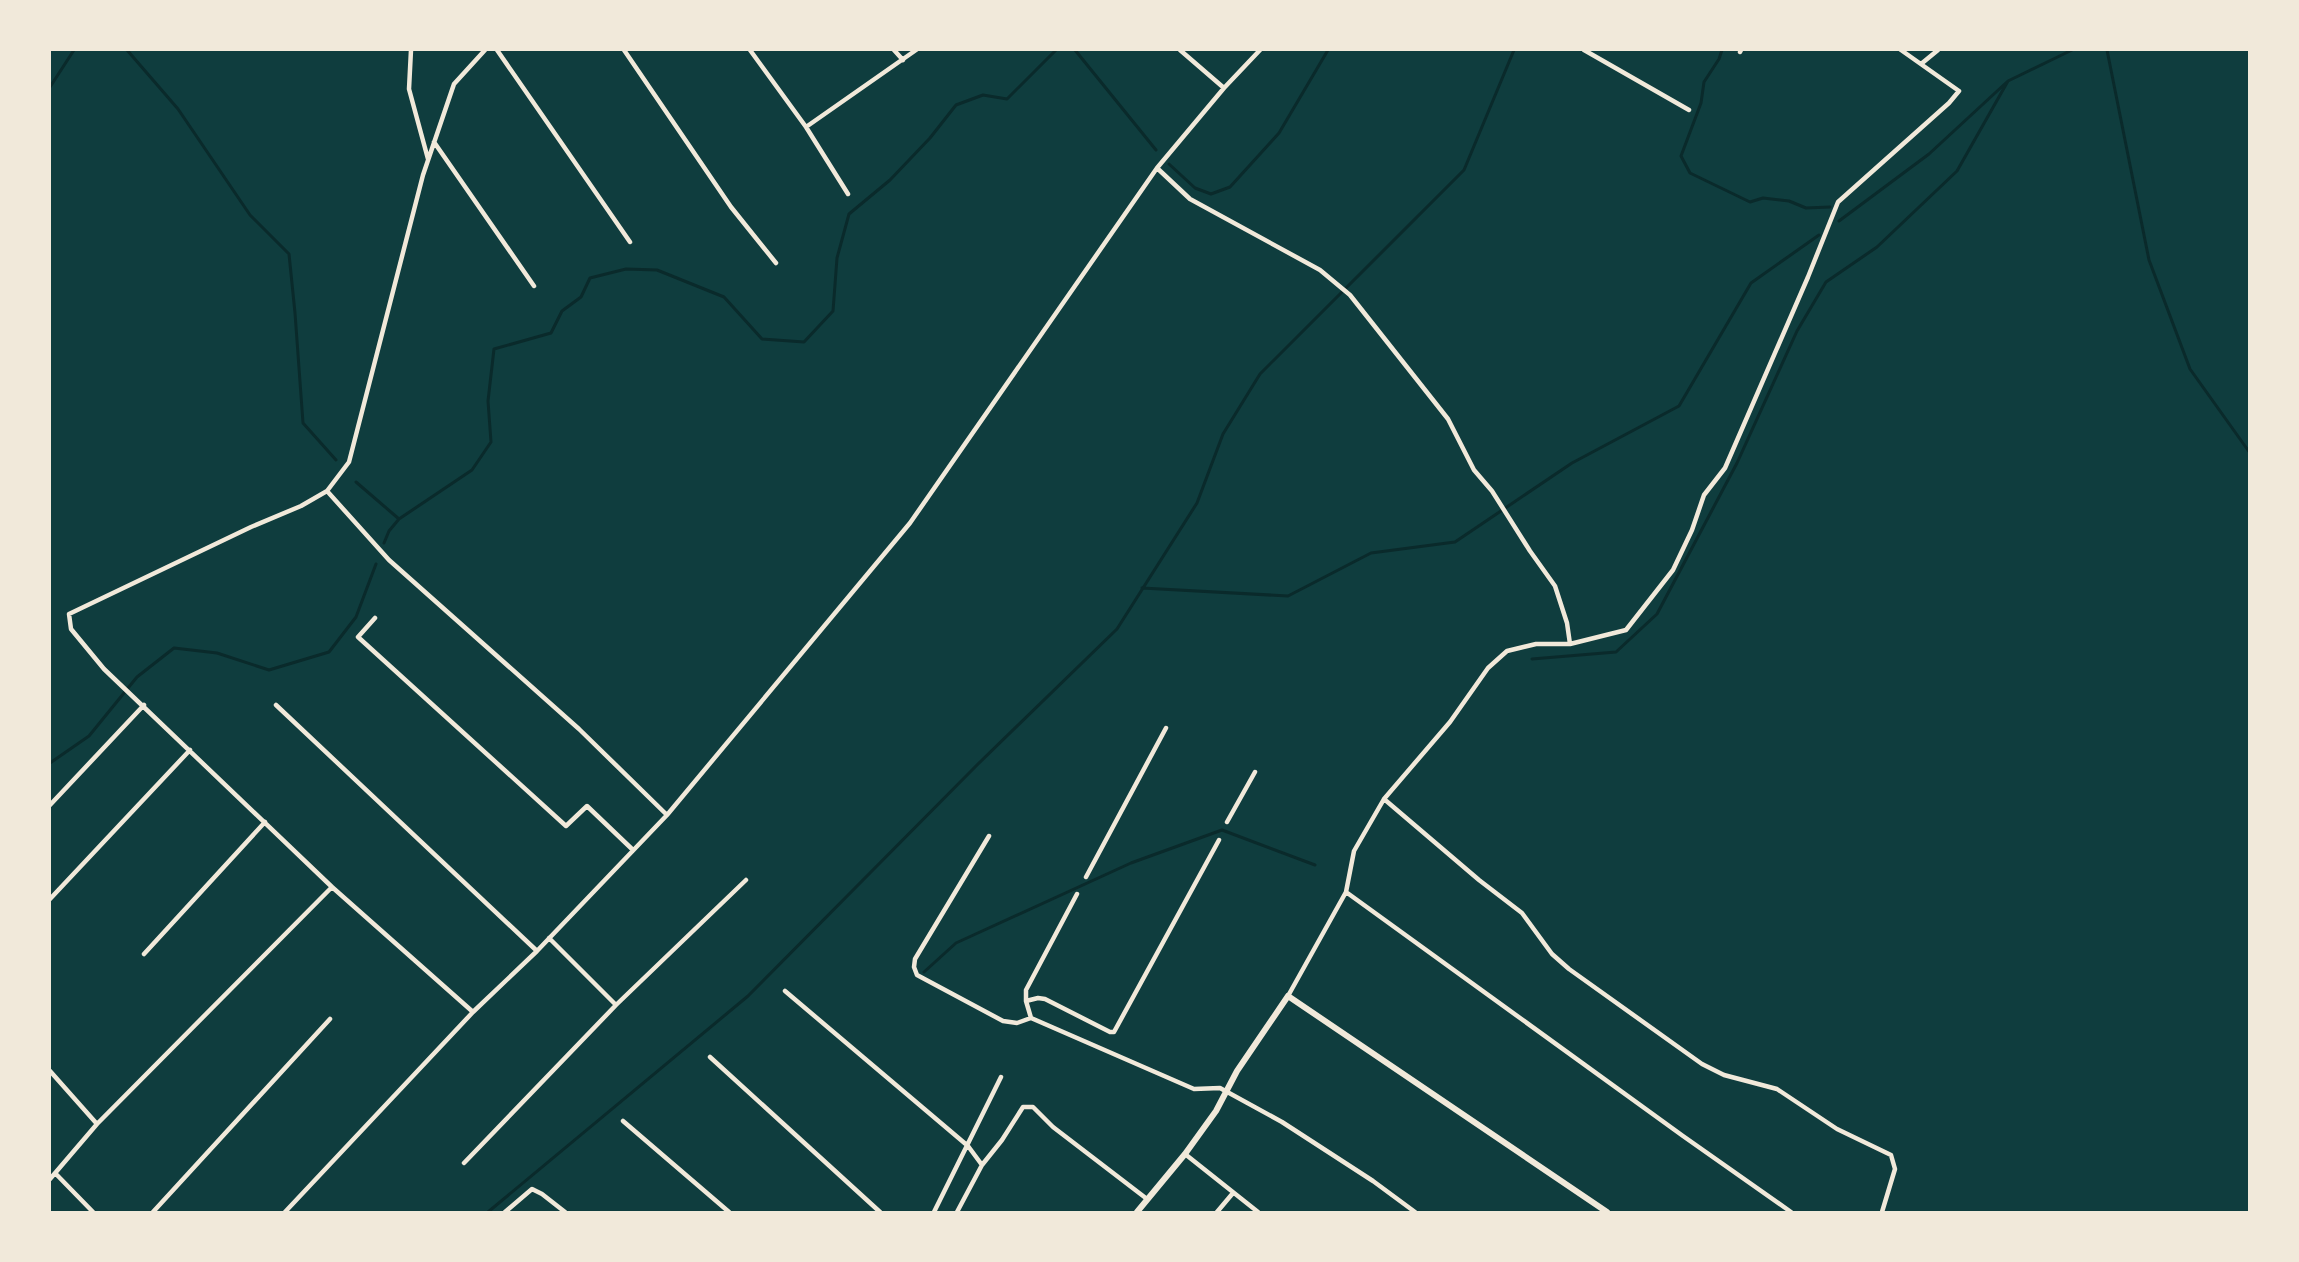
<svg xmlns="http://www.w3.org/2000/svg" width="2299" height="1262" font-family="Spectral,serif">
  <rect width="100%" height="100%" fill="#0f3d3e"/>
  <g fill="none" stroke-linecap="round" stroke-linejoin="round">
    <path stroke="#0a2a2b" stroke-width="3" d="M127,50L178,109L250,215L289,254L295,313L303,423L336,460
      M1075,50L1156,150
      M1722,50L1719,59L1704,82L1701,103L1681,156L1690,173L1750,202L1763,198L1789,201L1806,208L1830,207
      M2107,50L2149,260L2190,369L2250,453
      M50,87L74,50
      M1169,164L1195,188L1211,194L1230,187L1279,133L1328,50
      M1839,221L1929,154L2008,81L2072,50
      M356,482L399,519
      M384,543L389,531L399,519L472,470L491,442L488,401L494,349L551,333L562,311L581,297L590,278L626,269L657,270L724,297L762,339L804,342L833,311L837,258L849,214L890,180L930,138L956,105L983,95L1007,99L1056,50
      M1142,588L1288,596L1371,553L1455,542L1572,463L1679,406L1751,283L1819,235
      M1532,659L1616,652L1657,614L1737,463L1797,331L1826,282L1877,247L1957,171L2008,81
      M50,763L89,736L137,677L174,648L217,653L269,670L329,652L356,617L376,564
      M924,972L956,943L1131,863L1222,830L1315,865
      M488,1212L748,996L978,764L1117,629L1197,503L1223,434L1260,374L1464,170L1514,50"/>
    <path stroke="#f1e9da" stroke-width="4.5" d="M411,50L409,89L428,159
      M497,50L630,242
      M624,50L731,207L776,263
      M750,50L806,127L848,194
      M894,50L903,60
      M1180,50L1224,88
      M1584,50L1689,110
      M1740,52L1741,50
      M1921,64L1938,50
      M806,127L916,50
      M434,142L534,286
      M1157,168L1190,199L1320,270L1350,295L1448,419L1474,470L1492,491L1530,551L1555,586L1567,623L1570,644
      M327,491L389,560L579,729L667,815
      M375,618L358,637L566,826L587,806L633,850
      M276,705L537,951
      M1384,799L1479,880L1522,913L1552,954L1569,969L1702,1064L1724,1075L1777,1089L1837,1129L1891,1155L1895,1169L1882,1212
      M50,805L144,705
      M1227,822L1255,772
      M989,836L915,959L914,967L917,975L1003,1021L1017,1023L1031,1018L1026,1001V990L1077,894
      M1086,877L1166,728
      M332,887L473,1012
      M1346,892L1683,1136L1791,1212
      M50,899L190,750
      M549,938L616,1005
      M144,954L265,822
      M785,991L968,1146L982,1165L957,1212
      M1288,996L1346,892L1354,851L1384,799L1450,722L1488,668L1507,651L1536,644H1570L1626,630L1673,570L1692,530L1704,495L1725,468L1808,277L1838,202L1949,103L1959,91L1901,50
      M1026,1001L1038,998L1045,999L1110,1032H1114L1219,840
      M1031,1018L1194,1089L1220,1088L1282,1122L1373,1181L1415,1212
      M710,1057L880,1212
      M50,1071L97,1124
      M623,1121L729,1212
      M1185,1154L1258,1212
      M464,1163L616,1005L746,880
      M982,1165L1002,1140L1023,1107H1033L1053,1127L1147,1199
      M55,1173L93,1212
      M50,1179L97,1124L332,887L104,669L71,629L69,614L251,527L301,506L327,491L349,462L423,175L454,84L485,50
      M153,1212L330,1019
      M285,1212L473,1012L537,951L667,815L910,523L1157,168L1224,88L1260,50
      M505,1212L532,1189L542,1194L565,1212
      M934,1212L1001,1077
      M1217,1212L1233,1193"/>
    <path stroke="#f1e9da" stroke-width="6" d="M1137,1212L1185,1154L1216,1111L1237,1071L1288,996L1607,1212"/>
  </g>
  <rect width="2299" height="1262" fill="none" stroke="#f1e9da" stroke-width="102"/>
</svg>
